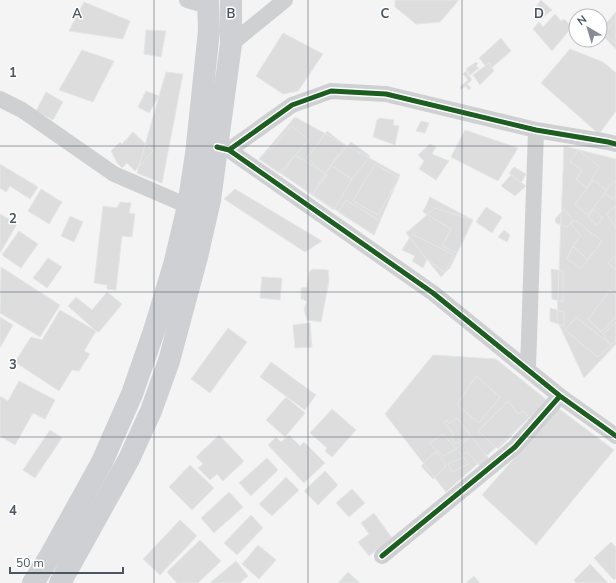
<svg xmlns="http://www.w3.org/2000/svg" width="616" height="583" font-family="'Nunito Sans',sans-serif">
  <rect width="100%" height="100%" fill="#f4f4f4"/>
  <path fill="#ddddde" stroke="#e5e6e7" d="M395,0H459L440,22L416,24L395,7Z
    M541,0L552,10L542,18L533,10Z
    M84,2L130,21L123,39L69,31Z
    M616,12V49L600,33V30Z
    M555,14L561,21L564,19L572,27L552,51L533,29L539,22L543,27Z
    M616,19V44L604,33Z
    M146,30L166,31L161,57L144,54Z
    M283,33L323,54L298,91L283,94L256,76Z
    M501,38L511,51L489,70L479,58Z
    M570,49L603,62L616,73V111L599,134L541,83Z
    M82,50L114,61L93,102L59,90Z
    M476,62L478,64L476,66L479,68L470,75L466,69Z
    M489,63L494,71L480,85L473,75Z
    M466,71L472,80L467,84L471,88L468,90L466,86L461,89L460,87L468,80L463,74Z
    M166,72L183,74L162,183L137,173Z
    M146,91L159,96L149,113L138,107Z
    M46,92L63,102L53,120L36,111Z
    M295,117L400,175L374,235L259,159Z
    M380,118L394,120L393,125L399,126L395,145L373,137L377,120Z
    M421,121L429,123L425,133L416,131Z
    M292,126L309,140L279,173L259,159L268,149L270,150Z
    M465,130L518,148L498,181L451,157Z
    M327,131L345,145L325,174L307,158Z
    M133,132L153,151L135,171L127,163L122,168L117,163L111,151L120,142L122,144Z
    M351,142L370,156L352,179L331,165Z
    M430,144L436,147L432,154L449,161L436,180L419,169L424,161L418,155Z
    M564,146L616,159V344L584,378L557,320Z
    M578,150L599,166L587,188L576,179L582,170L570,162Z
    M295,155L327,175L312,195L282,174Z
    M0,164L38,187L30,199L10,186L6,192L0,188Z
    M375,164L399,178L378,215L353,201Z
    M331,165L352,179L334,210L312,195Z
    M514,167L526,174L521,183L509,173Z
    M511,175L526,186L515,196L501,186Z
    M593,180L607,190L588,215L575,204Z
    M614,181L616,184V196L613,199L604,193Z
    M41,189L62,202L49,224L28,211Z
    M235,189L322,241L305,252L224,199Z
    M430,197L473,220L457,253L442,246L451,229L423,212Z
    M346,200L380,221L374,235L338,212Z
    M120,202L131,203L129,213L135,214L132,237L122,236L116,290L107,289V285L94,283L103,206L117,208Z
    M616,205V228H615L607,214Z
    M486,207L502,217L492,233L476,222Z
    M435,208L473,220L450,268L441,277L406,233Z
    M564,209L573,220L567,227L556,223L555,219Z
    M593,209L603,218L597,225L588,217Z
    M0,214L17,224L0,253Z
    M70,216L83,222L74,242L61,236Z
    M575,220L602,241L588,260L573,246L581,235L571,224Z
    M504,230L510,235L507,242L498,237Z
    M19,231L38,244L21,268L2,255Z
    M412,234L454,255L445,273L427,259L423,268L412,261L415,256L402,250Z
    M573,246L588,260L581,268L567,259Z
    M616,255V270L608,263Z
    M48,258L62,267L47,288L33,278Z
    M1,267L60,305L40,337L0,313Z
    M313,269L328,270L329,281L321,322L307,320L304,309L307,301L301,299V288L307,287L309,272Z
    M551,269L563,271V302L552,299Z
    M262,277L282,278L280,300L260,298Z
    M610,290L616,295V317L601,332L588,319Z
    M107,292L122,304L99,332L96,331L68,306L76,297L92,310Z
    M550,308L564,312V326L550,321Z
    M60,310L96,331L84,351L90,354L79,371L72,370L59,391L15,362L31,337L42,340Z
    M0,317L13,325L0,348Z
    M576,317L611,345L598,357L565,330Z
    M616,322V340L611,345L603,334Z
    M310,323L312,347L295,348L293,325Z
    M228,328L247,342L210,393L191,379Z
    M433,355L496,359L548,401L446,492L385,414Z
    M271,362L316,395L305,410L260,377Z
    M476,376L500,397L479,423L457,405Z
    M19,381L55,400L45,419L33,413L15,445L0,436V396L8,401Z
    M286,397L305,413L285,437L266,420Z
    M508,401L518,414L524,411L529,418L498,449L478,431Z
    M558,408L614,450L536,545L482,495Z
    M332,409L356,430L332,457L325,451L327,448L310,433Z
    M457,418L471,436L455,444L451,437L454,435L444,422L447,420L449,424Z
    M50,430L62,438L35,478L23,470Z
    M443,434L456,449L443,456L429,443Z
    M219,435L244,461L223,481L217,474L210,480L198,468L203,464L196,457Z
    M289,435L300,446L304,442L325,463L304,483L268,445L276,437L281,442Z
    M471,436L489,459L480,466L467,452L461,455L456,449Z
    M436,451L446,466L433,479L421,466Z
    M464,457L469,464L452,472L448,464Z
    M267,458L278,470L251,496L239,483Z
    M190,465L214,488L192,510L169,487Z
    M325,471L338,485L318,505L304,491Z
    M286,477L299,490L272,516L259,504Z
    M352,489L365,503L349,517L336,503Z
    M229,492L243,507L214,533L201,518Z
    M374,513L392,538L369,556L358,542L369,534L361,523Z
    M251,515L263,528L237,555L224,543Z
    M180,520L197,536L160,575L143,559Z
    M200,540L221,561L198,583H177L167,572Z
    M611,542L616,547V578L614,580L594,558Z
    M258,545L276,560L259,579L242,564Z
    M236,561L248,576L240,583H210Z
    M590,564L608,583H576L574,580Z
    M348,572L360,583H338Z
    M474,576L480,583H466Z"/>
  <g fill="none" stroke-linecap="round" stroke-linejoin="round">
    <path stroke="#ced0d2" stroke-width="16" d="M187,0L208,6
      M231,44L285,0
      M0,99L22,110L114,174L188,206
      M221,147L229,150L292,105L331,91L386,94L536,130L608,142L616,144
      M229,150L433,293L560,396L616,436
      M528,368L536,130
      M382,556L515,447L560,396"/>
    <path stroke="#ced0d4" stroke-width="22" d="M33,583L50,556L102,462L132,394L154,331L174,265L188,206L196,154L209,31L208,0
      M60,583L129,459L151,411L169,361L197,257L210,200L231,44V0"/>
    <g stroke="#fff" stroke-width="8">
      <path id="cycleway" d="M217,147L229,150L292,105L331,91L386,94L536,130L608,142L616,144
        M229,150L433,293L560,396L616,436
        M382,556L515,447L560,396"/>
    </g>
    <use href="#cycleway" stroke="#1b5e20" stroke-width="5"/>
  </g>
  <path fill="none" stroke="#4a5661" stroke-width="1" stroke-opacity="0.55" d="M154,0V583M308,0V583M462,0V583M0,146H616M0,292H616M0,437H616"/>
  <g font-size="13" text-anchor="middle" font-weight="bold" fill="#4a5661" stroke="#fff" stroke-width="3" stroke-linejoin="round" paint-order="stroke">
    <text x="77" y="18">A</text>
    <text x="231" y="18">B</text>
    <text x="385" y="18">C</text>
    <text x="539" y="18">D</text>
    <text x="13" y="77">1</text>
    <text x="13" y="223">2</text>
    <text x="13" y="369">3</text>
    <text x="13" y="515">4</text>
  </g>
  <g transform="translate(588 28) rotate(322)"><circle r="19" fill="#ffffff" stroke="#b7bbc0"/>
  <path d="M0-3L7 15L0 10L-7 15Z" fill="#868d94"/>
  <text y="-6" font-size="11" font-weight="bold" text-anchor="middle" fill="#4a5661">N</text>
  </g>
  <path d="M10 567v6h113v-6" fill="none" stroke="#4a5661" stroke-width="2"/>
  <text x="16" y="567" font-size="12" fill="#4a5661" stroke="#ffffff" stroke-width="3" paint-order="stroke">50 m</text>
</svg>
